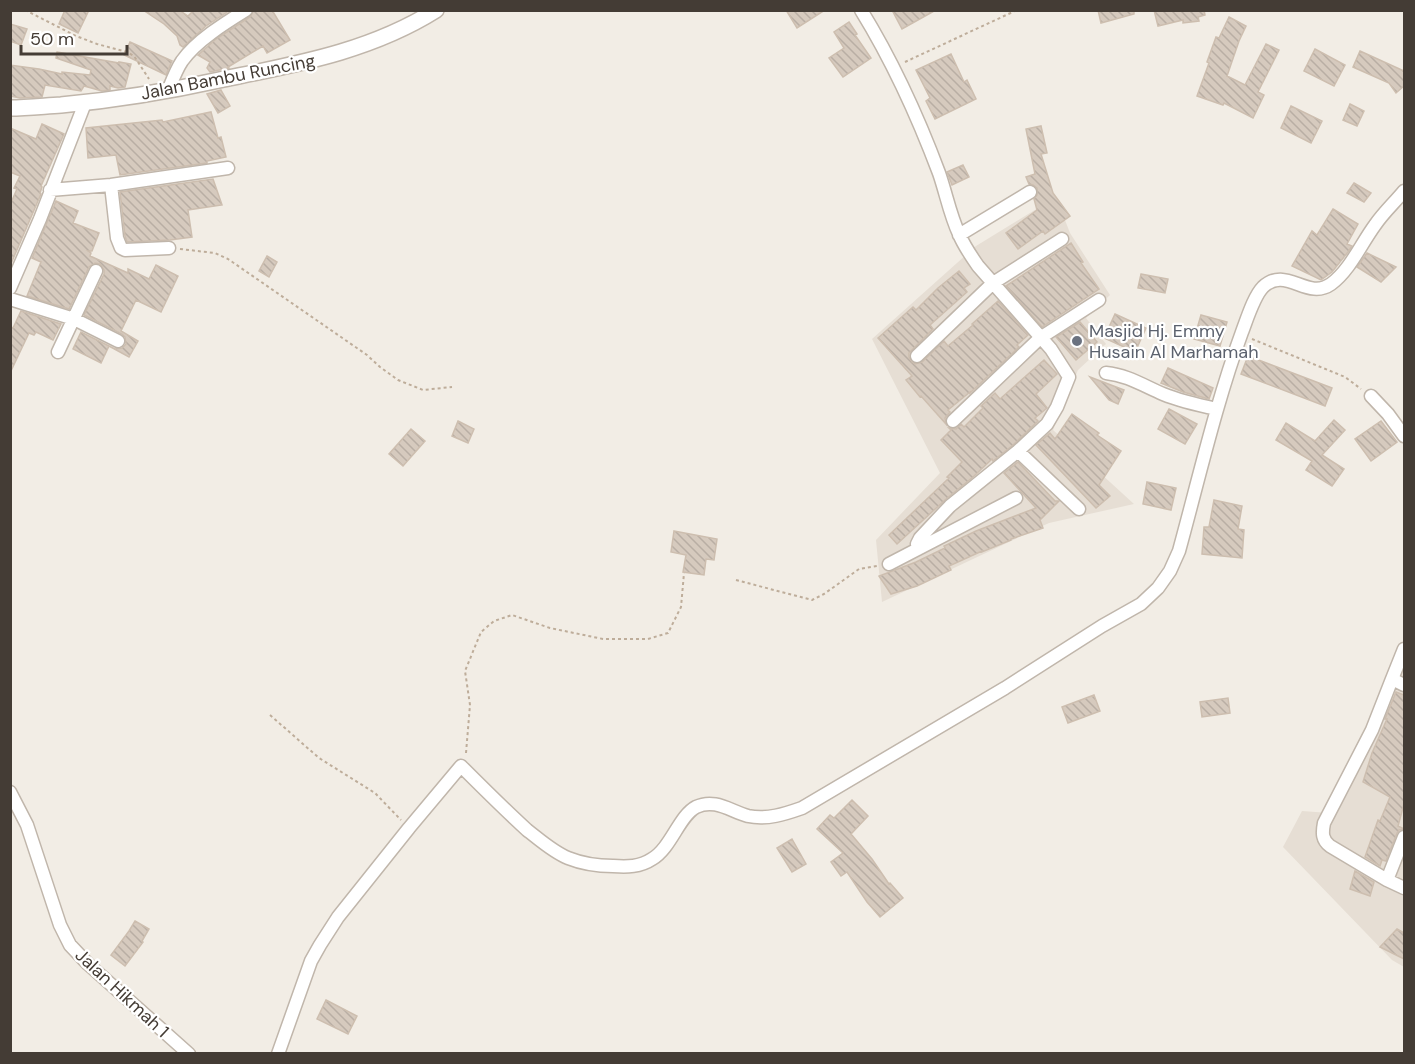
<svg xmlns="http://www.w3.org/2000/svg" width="1415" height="1064" font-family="'DM Sans',sans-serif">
  <defs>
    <pattern id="building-back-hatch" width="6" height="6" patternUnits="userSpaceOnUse" patternTransform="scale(1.5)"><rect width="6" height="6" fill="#d6cabe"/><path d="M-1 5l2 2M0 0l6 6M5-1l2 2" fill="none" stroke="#b9aea4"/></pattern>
  </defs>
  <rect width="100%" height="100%" fill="#f2ede5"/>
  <path fill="#e6ded4" d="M1056,197L1070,233L1110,295L1086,318L1106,344L1078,370L1053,430L1134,504L1049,523L882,602L876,540L940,473L872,339L976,246Z
    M1404,643V967L1392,960L1283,847L1302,811L1329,813Z"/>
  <path fill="url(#building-back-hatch)" stroke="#cdbeaf" stroke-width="1.5" d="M65,10H89L78,33L59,24Z
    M143,10H179L188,16L194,10H230L206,26L183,47L180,45L177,36L164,24Z
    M254,10H272L290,40L267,53L263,46L228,67L229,68L210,72L207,68L210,62L198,55L216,39L250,17Z
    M786,10H825L797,28Z
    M892,10H936L902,29Z
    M1098,10H1134V14L1101,23Z
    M1154,10H1204L1205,15L1198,17L1199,21L1183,23V20L1158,26Z
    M1229,17L1246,26L1239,41L1227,76L1245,85L1266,44L1279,50L1258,92L1264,95L1253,118L1224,103L1223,105L1197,96L1209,63L1207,62L1216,37L1219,38Z
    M849,22L857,34L855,35L871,58L843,77L829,58L844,48L834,32Z
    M10,24L27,29L21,45L10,41Z
    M130,42L172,61L166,75L124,55Z
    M1315,49L1345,65L1334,86L1304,71Z
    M1360,51L1404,71V86L1396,93L1389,83L1353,67Z
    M57,52L119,63V62L131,64L125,87L118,88L110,86V90L102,91L84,86L81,91L45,85L42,97L20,98L10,96V65L39,69L62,74V72L90,75L91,70L56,58Z
    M951,54L964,82L967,80L976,99L935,119L926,101L930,98L916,70Z
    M221,90L230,106L218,113L207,94Z
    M1350,104L1364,111L1357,126L1343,120Z
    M1291,106L1322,121L1311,143L1281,128Z
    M211,112L218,138L221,137L226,157L207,161V163L120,175L116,155L88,158L86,128L162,120L163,122Z
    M42,124L64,134L41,186L42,187L40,193L41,194L10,266V205L17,189L14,188L20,176L10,172V128L36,139Z
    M1041,126L1047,153L1041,154L1053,193L1070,216L1045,234L1043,231L1018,249L1006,233L1037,210L1034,199L1037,195V188L1033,185L1029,184L1026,177L1035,174L1026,129Z
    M963,165L969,177L952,185L947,172Z
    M213,179L222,205L188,210L192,237L170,240L127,242L125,236L120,192Z
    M1354,183L1371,193L1364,202L1347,193Z
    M56,201L78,211L73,223L99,233L92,251H88L91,253L90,256L128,273V269L149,279L156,265L178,276L161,312L136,300L121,331L138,341L129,357L109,346L101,363L73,349L81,332L115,349L122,348L126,344L125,337L122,334L84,315L104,274V270L100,264L95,263L89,267L69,309L27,296L41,262L32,258Z
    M1333,209L1358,224L1347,244L1352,246L1348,252L1332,272L1321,280L1292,266L1312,231L1317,235Z
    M1071,243L1083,262L1081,263L1099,289L1042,327L1006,286Z
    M1367,253L1396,267L1381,282L1357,267Z
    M267,256L277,262L269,277L259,271Z
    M959,271L970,284L964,288L967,292L930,325L933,329L909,353V357L912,362L915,364L922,362L944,341L948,346L973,325L972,324L998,301L1028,335L1017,345L1019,347L970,393V392L948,410L950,412L945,418L946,424L921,396L920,397L906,380L912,376L878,338L913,307L916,310L938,288Z
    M1141,274L1168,279L1165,293L1138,288Z
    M21,311L61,324L53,340L36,332L34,335L29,333L10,373V326L13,328Z
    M1115,314L1146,328L1135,352L1104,338Z
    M1201,315L1227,322L1220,346L1194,339Z
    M1080,322L1097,342L1076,360L1056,337Z
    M1248,356L1332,388L1325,406L1241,374Z
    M1044,360L1057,374L1036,394L1047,408L1035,418L1038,421L1013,445L993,461L992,459L973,477L945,500L897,544L889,535L949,478L947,477L962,462L941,440L951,430L949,428L956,429L961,424L964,427L983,408L981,406L995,393L1000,399Z
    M1168,368L1213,388L1209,399L1183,392L1161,383Z
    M1090,377L1124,390L1118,404L1109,400Z
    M1169,409L1197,424L1185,444L1158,429Z
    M1072,414L1099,433L1097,435L1121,451L1099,485L1110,496L1096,508L1036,445L1050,433L1055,439Z
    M1334,420L1345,430L1322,455L1344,469L1332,486L1306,470L1312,461L1276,440L1286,423L1315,441Z
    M458,421L474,429L468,443L452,436Z
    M1381,421L1397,442L1371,461L1355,439Z
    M411,429L425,441L403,466L389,454Z
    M1018,462L1055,501H1059L1040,520L1043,528L1011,539V540L982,552V551L949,566L951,570L917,586L891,594L879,576L916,562L945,548L944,546L976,531L1036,508L1004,473Z
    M1147,482L1176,488L1171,510L1143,504Z
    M1214,500L1242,506L1238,529L1244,530L1242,558L1202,554L1204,527H1209Z
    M674,531L717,539L714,560L706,559L704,575L683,572L686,555L671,552Z
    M1396,692L1404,695V804L1398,826L1404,829L1399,830L1397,833L1386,861L1382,860L1380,866L1365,857L1378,820L1380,821L1390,797L1363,782L1372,753L1387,719H1385Z
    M1094,695L1100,711L1068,723L1062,707Z
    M1228,698L1230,713L1202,717L1200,702Z
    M852,800L868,816L851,834L872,859L889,884L890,883L903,898L880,917L867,902L847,872L841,876L831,862L843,853L817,829L830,815L834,818Z
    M792,839L806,864L792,872L777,848Z
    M1355,871L1374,882L1370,896L1350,889Z
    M135,921L149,929L142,941L143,942L125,966L111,955L129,931Z
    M1397,929L1404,933V959L1380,947Z
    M326,1000L357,1016L348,1034L317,1019Z"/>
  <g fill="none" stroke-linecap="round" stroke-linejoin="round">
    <g stroke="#c0b6ab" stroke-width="15">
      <path id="minor" d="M861,10C893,62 918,117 939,173C946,193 950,215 959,234C964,246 971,256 978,266L1051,349L1069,377L1057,407L1047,424L1018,451L950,506L920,538L917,544L918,549
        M168,91C172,81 176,70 182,61C196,41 225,23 246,10
        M111,185L117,238L121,248L125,250L169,248
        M50,190L111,185L228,168
        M959,235L1030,192
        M10,288L40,219L85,103
        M10,299L74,319L118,341
        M58,352L96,271
        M917,356L993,283L1062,239
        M1106,373C1127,375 1144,386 1163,394C1180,401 1198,405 1217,409
        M1371,396L1388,414L1404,436
        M953,421L1040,338L1099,300
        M1018,451L1079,509
        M889,564L1016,498
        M1392,679L1404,649
        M1404,685L1392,679L1372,730L1324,823C1322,833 1322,840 1330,846L1387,880L1404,888
        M10,792L27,825L60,925L70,945L88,964L189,1054
        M1387,880L1404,837
        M278,1054L311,961L320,945L338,917L409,828L461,766C483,788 504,809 527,830C540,840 553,852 568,858C583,864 597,866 613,866C627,867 640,867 652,859C671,848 679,816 696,807C715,798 730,811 748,816C767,820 785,814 802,808L1005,688L1102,626L1141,604L1158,588L1170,571L1179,551C1199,478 1216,403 1242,332C1247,319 1254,296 1263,287C1286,265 1307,301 1331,284C1350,270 1361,244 1375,225C1383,213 1395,202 1404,191"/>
    </g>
    <g stroke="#c0b6ab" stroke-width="18">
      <path id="tertiary" d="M10,108C27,108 44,106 61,105C116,100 170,91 224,79C297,64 371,51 436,10"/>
    </g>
    <path stroke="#bead9a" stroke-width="2" stroke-dasharray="3 3" stroke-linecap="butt" d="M25,10L76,36L97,44L127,52L134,56L149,79
      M905,62L1017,10
      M180,249L215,253L228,259L367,355L380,367L398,380L423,390L452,387
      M1252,339L1345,377L1361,389
      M736,580L812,600L824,594L859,569L877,566
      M270,715L319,758L375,793L401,820
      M466,753L470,705L465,671L481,632L494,621L512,615L550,628L603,639H648L668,633L681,607L684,573"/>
    <use href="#minor" stroke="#fff" stroke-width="12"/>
    <use href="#tertiary" stroke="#fff" stroke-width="15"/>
  </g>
  <circle fill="#6b7280" stroke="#fff" stroke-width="2" cx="1077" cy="341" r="6"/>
  <g text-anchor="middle" stroke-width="4.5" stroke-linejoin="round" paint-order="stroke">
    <g font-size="18" fill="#443c35" stroke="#fff">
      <text transform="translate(228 77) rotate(-11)" y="6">Jalan Bambu Runcing</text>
      <text transform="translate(122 993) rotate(43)" y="6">Jalan Hikmah 1</text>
    </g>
    <g font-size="18" fill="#5b616d" stroke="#fff" text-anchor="start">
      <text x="1089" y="337">Masjid Hj. Emmy<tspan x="1089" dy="21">Husain Al Marhamah</tspan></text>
    </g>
  </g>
  <rect width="1415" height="1064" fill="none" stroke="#443c35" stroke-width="24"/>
  <path d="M21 45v9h106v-9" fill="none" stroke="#443c35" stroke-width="3"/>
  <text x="30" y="45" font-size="18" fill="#443c35" stroke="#ffffff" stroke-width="4.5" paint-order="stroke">50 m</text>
</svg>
